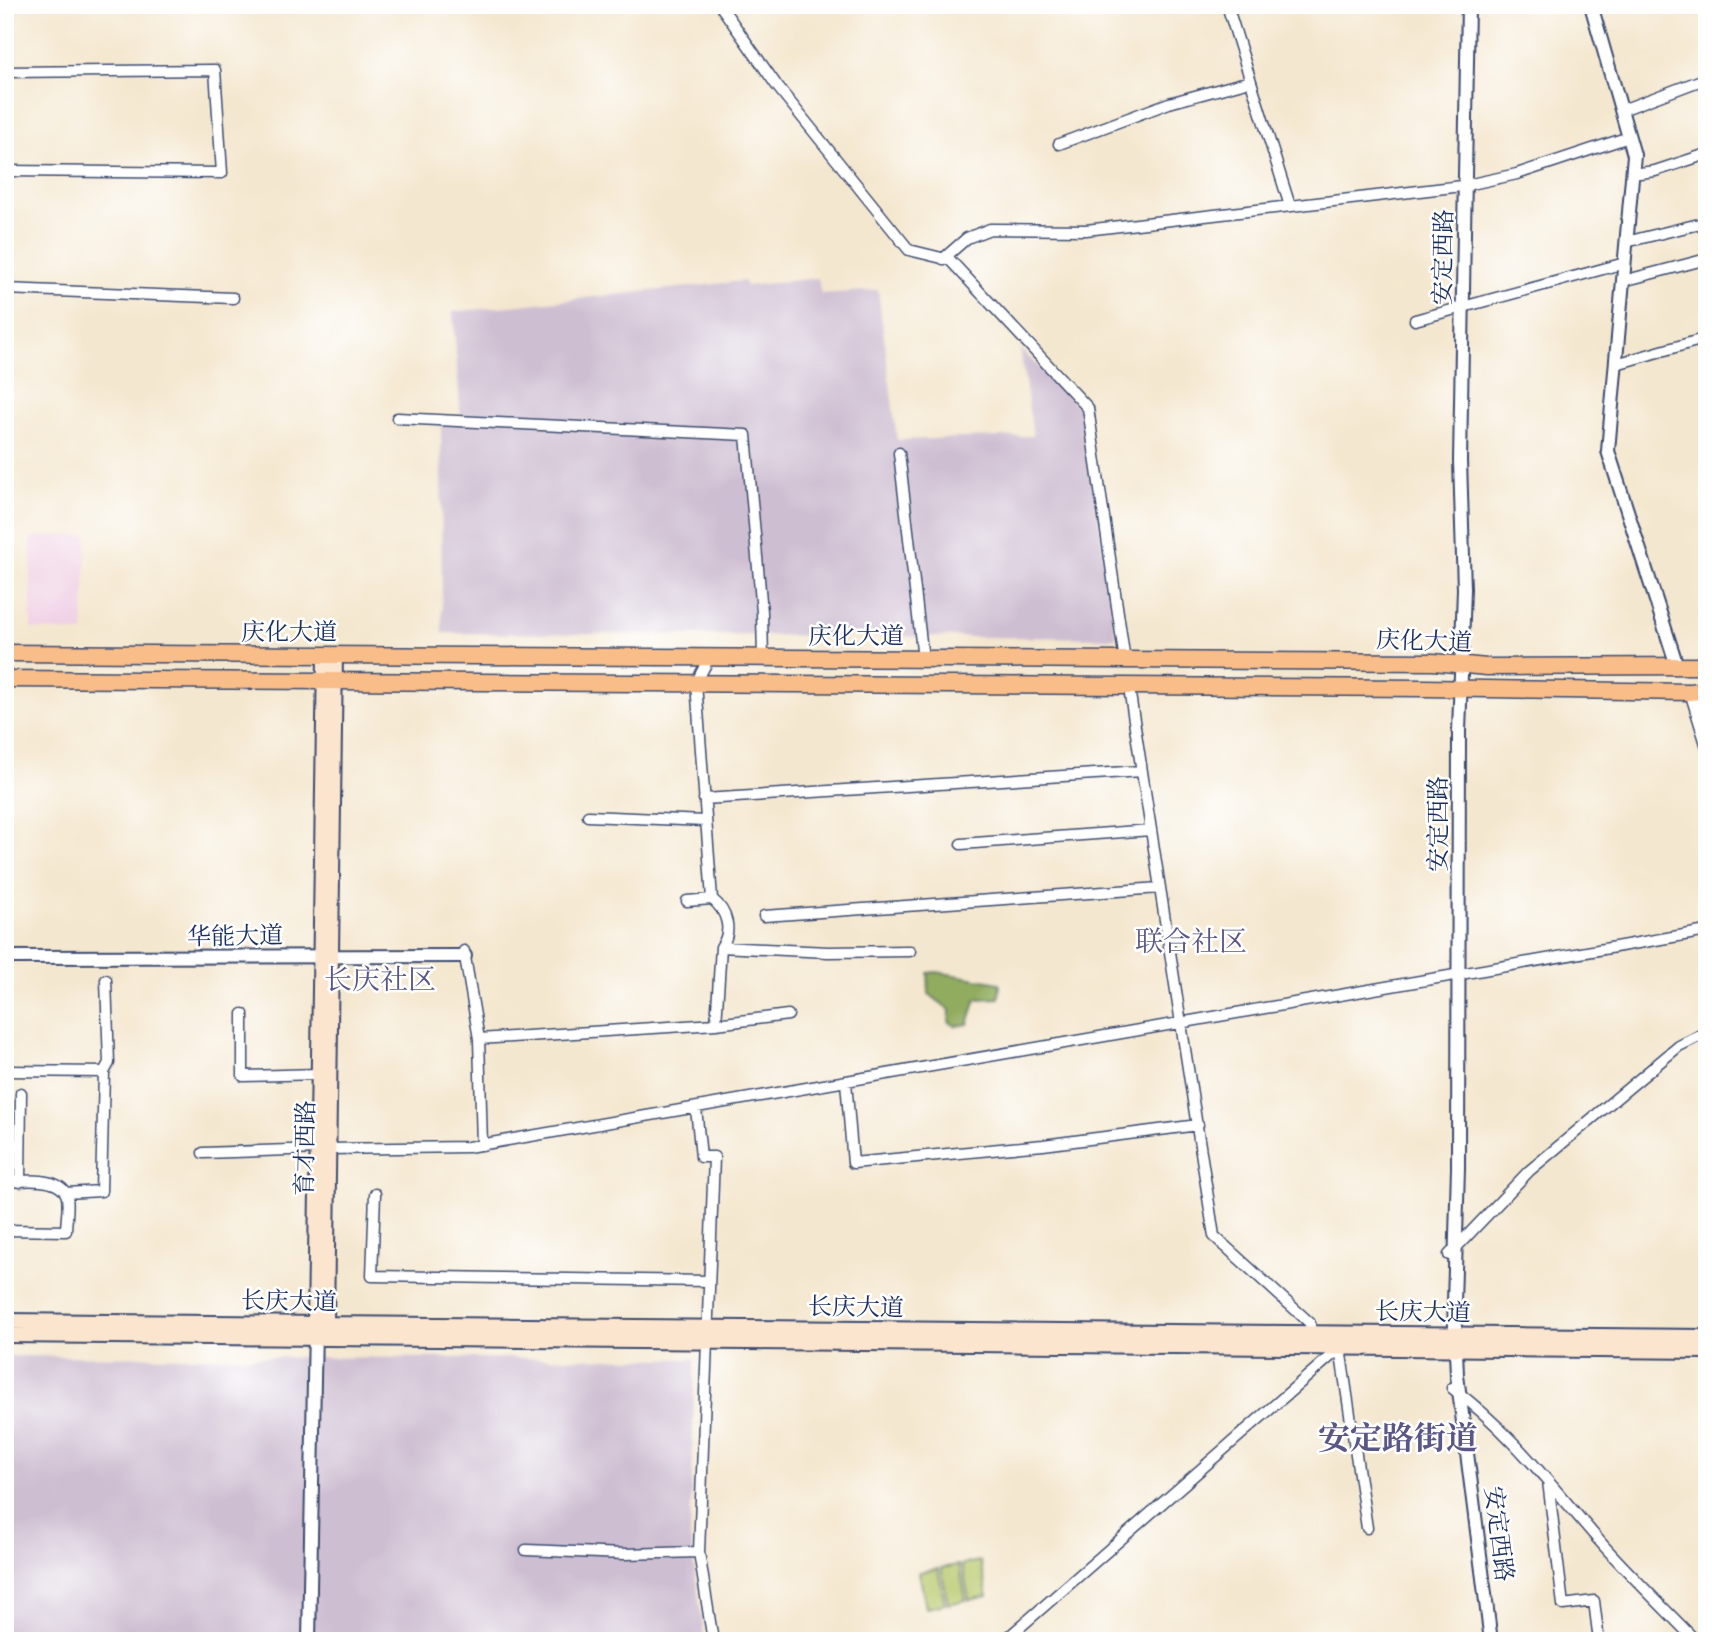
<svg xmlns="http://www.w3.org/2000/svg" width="1712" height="1646" font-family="'IM FELL English','Noto Serif SC',serif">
  <rect width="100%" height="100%" fill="#fff"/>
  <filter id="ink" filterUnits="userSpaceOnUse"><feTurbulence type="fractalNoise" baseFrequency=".0143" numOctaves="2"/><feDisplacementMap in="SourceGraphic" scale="14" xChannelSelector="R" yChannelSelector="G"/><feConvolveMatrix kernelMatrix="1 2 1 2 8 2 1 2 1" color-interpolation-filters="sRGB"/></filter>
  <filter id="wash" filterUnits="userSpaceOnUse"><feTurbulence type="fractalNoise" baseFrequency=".00686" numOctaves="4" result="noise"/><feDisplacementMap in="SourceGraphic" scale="28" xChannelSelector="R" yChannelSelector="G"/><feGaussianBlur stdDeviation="1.57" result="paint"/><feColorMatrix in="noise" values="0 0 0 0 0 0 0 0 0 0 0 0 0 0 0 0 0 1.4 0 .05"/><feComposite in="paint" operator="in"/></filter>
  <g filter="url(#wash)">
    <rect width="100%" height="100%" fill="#f4e7cf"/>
    <path fill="#f0d0e4" d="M87,535L83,633L31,629V537Z"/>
    <path fill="#cebed1" d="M818,278L821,294L878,290L897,440L1033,436L1020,348L1083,412L1116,638L442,633L441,421L461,423L453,312L744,281L746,286Z
      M5,1356L695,1359L690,1538L705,1641H5Z"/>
    <path fill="#b7c76a" stroke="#697b64" stroke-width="2" d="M980,1561L988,1596L969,1600L962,1565Z
      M959,1565L966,1600L948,1604L941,1568Z
      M938,1569L945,1604L926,1608L919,1572Z"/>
    <path fill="#91ac5e" stroke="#566e5e" stroke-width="2" d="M937,972L1000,983L999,998L976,999L968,1024L956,1026L949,1022L950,1010L929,994L928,973Z"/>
  </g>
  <g filter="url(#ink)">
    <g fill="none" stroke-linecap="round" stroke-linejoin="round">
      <g stroke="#3c4b6f" stroke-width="13">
        <path id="minor" d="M720,5L777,86L909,250L950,260L1088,408L1125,661
          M1227,5L1290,206
          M5,72L215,70L222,173L5,171
          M1622,110L1707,78
          M1059,144L1169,103L1250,81
          M1632,174L1655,171L1707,154
          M1626,242L1707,222
          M943,259L967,238L990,229L1086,230L1462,186L1517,174L1629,137
          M1623,281L1707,259
          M5,289L233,298
          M1415,320L1625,263
          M1616,364L1707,338
          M397,418L746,435L762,612L763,659
          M899,453L923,659
          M709,658L696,683L712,899
          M1129,688L1214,1236L1310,1323V1334
          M1690,692L1707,747
          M704,799L1142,771
          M588,816L705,821
          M961,844L1151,830
          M687,901L712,899C727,911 733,931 721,947L716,1024
          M764,916L1160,888
          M721,947L828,952L910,951
          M464,951L479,1039L482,1145
          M243,1014V1076L319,1074
          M479,1039L716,1024L788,1015
          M5,1071L104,1072
          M846,1082L853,1163L1043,1145L1198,1125
          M696,1108L701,1157H714L699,1552L713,1641
          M328,1149L468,1147L1707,931
          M203,1153L318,1149
          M20,1182L21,1093
          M5,1183C22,1180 62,1176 67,1197C69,1207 66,1221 66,1231L5,1230
          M66,1193L101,1191L104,1072L109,1063L106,980
          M375,1194L372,1276L708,1281
          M1449,1255L1529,1171L1679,1046L1707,1032
          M1340,1348L1367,1528
          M1452,1388C1511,1431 1555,1491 1603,1545C1633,1578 1665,1609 1696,1641
          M1548,1481L1563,1605L1594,1601L1599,1641
          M526,1550L624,1554L699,1552
          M1004,1641L1340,1348"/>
      </g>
      <g stroke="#3c4b6f" stroke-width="16">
        <path id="tertiary" d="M1468,5L1460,461L1464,589L1459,731L1458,1168L1454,1303L1457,1375L1491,1641
          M1591,5L1634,155L1608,451L1677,666
          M5,957L465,956
          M309,1641L315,1328"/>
      </g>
      <g stroke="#3c4b6f" stroke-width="18">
        <path id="secondary" d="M5,1321L1707,1337
          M315,1324L325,655
          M326,1324L335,655
          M5,1335L1707,1351"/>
      </g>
      <g stroke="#3c4b6f" stroke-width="19">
        <path id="trunk" d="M5,653L1433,662L1487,667L1707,666
          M5,679L1425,688L1690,692L1707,690"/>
      </g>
      <use href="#minor" stroke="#fff" stroke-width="10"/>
      <use href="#tertiary" stroke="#fff" stroke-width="12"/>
      <use href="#secondary" stroke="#fce5cf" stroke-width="14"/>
      <use href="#trunk" stroke="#f8bd88" stroke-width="16"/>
    </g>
  </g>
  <g text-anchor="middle" stroke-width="5" stroke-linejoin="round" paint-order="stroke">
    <g font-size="24" fill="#1b2f5e" stroke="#fff">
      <text transform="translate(1443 257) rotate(-89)" y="8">安定西路</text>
      <text x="289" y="640">庆化大道</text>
      <text x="856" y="644">庆化大道</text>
      <text transform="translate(1424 641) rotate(2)" y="8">庆化大道</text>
      <text transform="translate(1438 824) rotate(-90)" y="8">安定西路</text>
      <text transform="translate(235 936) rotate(-1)" y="8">华能大道</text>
      <text transform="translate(305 1148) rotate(-89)" y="8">育才西路</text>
      <text transform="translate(289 1301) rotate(1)" y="8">长庆大道</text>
      <text transform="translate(856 1307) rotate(1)" y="8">长庆大道</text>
      <text transform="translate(1423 1312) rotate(1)" y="8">长庆大道</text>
      <text transform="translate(1499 1534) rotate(83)" y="8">安定西路</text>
    </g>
    <g font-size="28" fill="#5a5786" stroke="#fff">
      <text x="1191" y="951">联合社区</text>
      <text x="380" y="989">长庆社区</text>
    </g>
    <g font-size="32" font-weight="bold" fill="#5a5786" stroke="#fff">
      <text x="1398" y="1449">安定路街道</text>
    </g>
  </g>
  <rect width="1712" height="1646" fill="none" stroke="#fff" stroke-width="28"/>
</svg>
